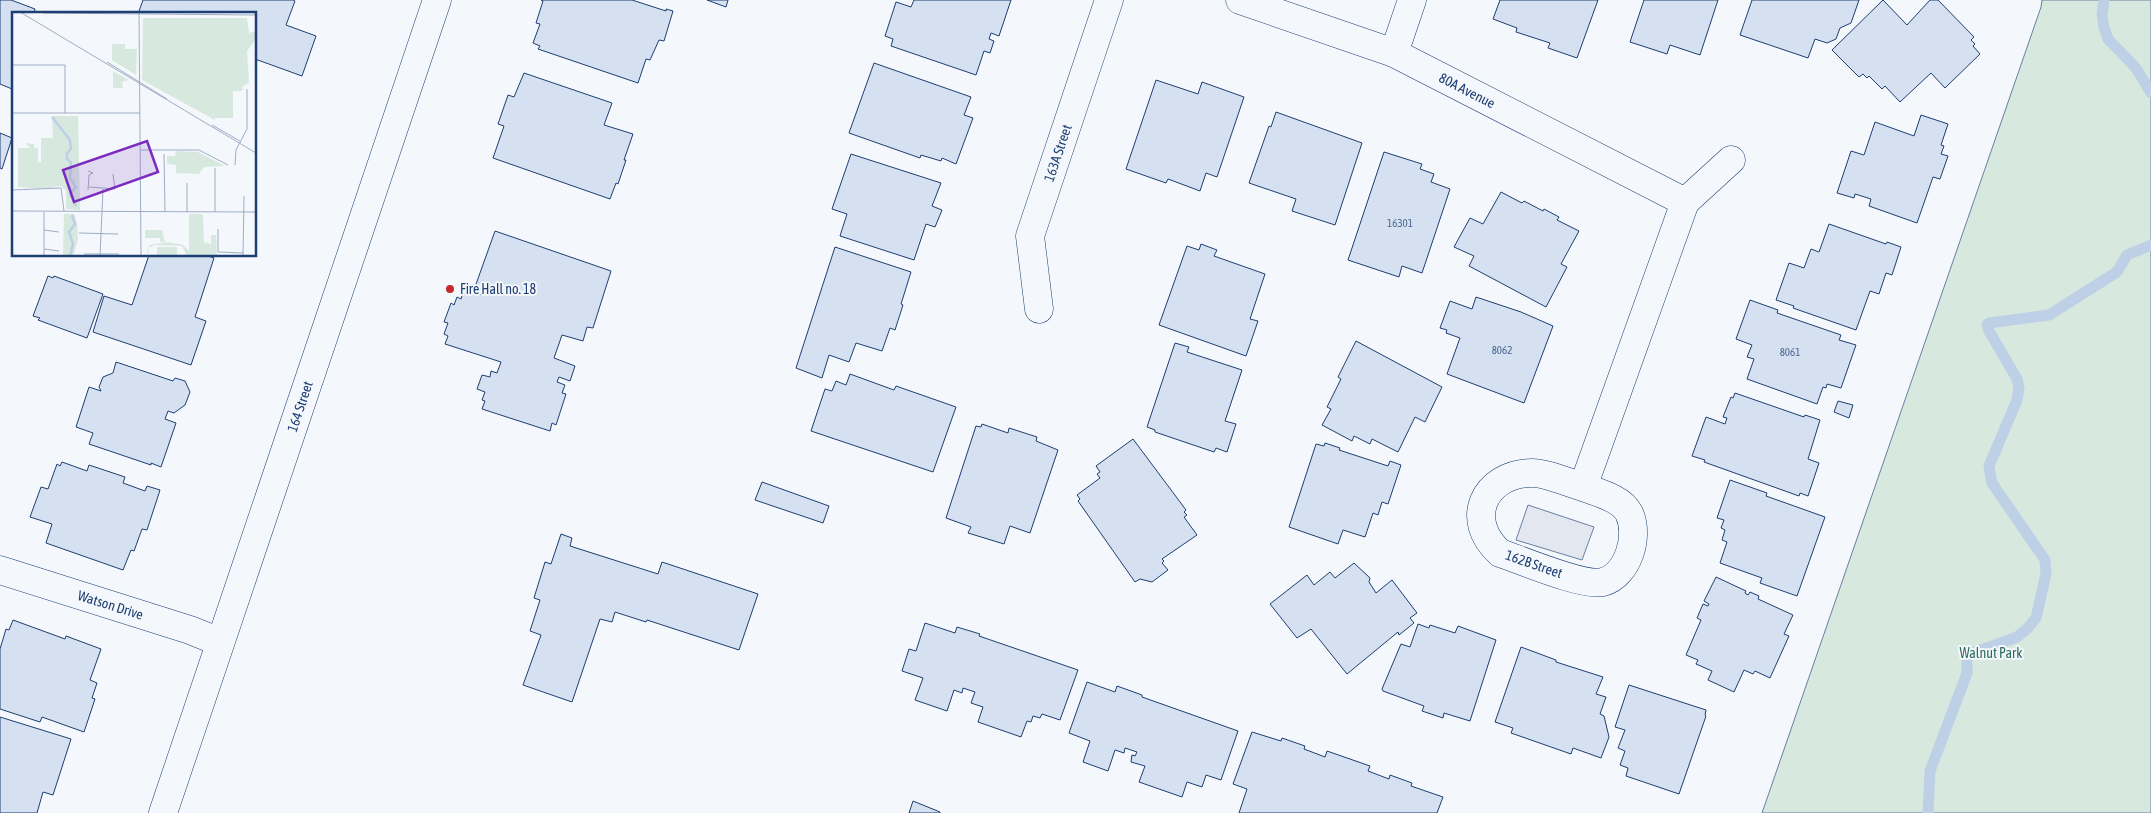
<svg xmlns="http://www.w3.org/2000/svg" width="2151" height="813" font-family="'Asap Condensed',sans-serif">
  <rect width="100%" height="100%" fill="#f4f7fb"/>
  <path fill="#d7e8df" stroke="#687fa3" d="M2042,0H2151V813H1762L2041,7Z"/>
  <path fill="#e3e8f0" stroke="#687fa3" d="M1528,505L1594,527L1582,560L1516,540Z"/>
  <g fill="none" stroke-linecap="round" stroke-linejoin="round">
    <path stroke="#bed0e5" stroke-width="11" d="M2104,0L2102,14L2104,28L2108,39L2136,68L2151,93
      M1928,813L1930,771L1967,673V658L1973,653L2017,637L2027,629L2036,618L2046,574L2045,560L1992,483L1989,466L2017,400L2019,388L2017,379L1989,331L1987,325L1989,323L2049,315L2117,272L2127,255L2151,245"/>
  </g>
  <path fill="#d5e0f0" stroke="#1d3f73" d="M0,0H11L35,9L34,14H14V83L12,89L0,84Z
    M143,0H293L295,1L286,25L316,36L302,76L255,59V14H138Z
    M541,0H632L666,11V9L673,11L664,41L659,40L650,60L646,59L638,83L538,49L540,46L533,43L540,24L536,23L543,1Z
    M707,0H728L726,7Z
    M914,0H1011L999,36L991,33L989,39L994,41L990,53L984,51L976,75L891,46L893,39L885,36L896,2L911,7Z
    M1500,0H1598L1577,58L1548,48L1550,43L1516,32L1517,28L1493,19Z
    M1644,0H1718L1700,55L1670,45L1667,54L1630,42Z
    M1752,0H1859L1851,23L1840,28L1836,39L1827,43L1815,39L1808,58L1740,35Z
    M1883,0L1907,25L1930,0H1938L1974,37L1971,40L1975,44L1973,46L1980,54L1945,88L1931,73L1900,102L1885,86L1882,89L1869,76L1867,78L1863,74L1859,77L1832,50Z
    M874,63L971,97L964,115L973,118L956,164L942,158L941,161L921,155L920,158L849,133Z
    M524,73L612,103L604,125L633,134L624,160H626L618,184L616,183L610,199L493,158L504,126L498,124L508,95L514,97Z
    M1156,80L1198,94L1202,82L1244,97L1217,177L1206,173L1200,191L1168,179L1166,183L1126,169Z
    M1276,112L1362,143L1335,225L1292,211L1296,199L1249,183L1269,126L1271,127Z
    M1921,115L1948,124L1941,145L1944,146L1941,154L1948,156L1940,179L1933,177L1917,223L1869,206L1871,199L1855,194L1854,198L1837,193L1851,151L1864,155L1875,122L1914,136Z
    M0,133L12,138L2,169L0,168Z
    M1384,152L1422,164L1420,169L1434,174L1431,182L1450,189L1422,273L1402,266L1399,277L1348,260Z
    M851,154L941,183L932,206L942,210L935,227L926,224L914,260L840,236L847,214L832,209Z
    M1501,192L1522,203L1524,201L1543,211L1544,209L1559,217L1557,220L1579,231L1561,264L1567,267L1546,307L1469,266L1474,256L1454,247L1470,218L1483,224Z
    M1829,224L1886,244L1887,242L1901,247L1892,275L1886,273L1879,294L1870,291L1856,330L1793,308L1794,306L1776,300L1789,263L1804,268L1811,249L1819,252Z
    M495,231L611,271L593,328L587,327L583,341L562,335L554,358L575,366L570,381L559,377L557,382L565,385L562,393L566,394L556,425L552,423L550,431L482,409L485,401L482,400L485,392L477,389L482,375L490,377L491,371L497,373L501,362L445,344L448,336L444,334L448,323L444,322L451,303L454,305L457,297L461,299L464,289L482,295L483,290L475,287Z
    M1201,244L1217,250L1214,256L1265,274L1250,319L1258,321L1246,356L1159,325L1187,246L1199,250Z
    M835,247L911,272L901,304L903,305L895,330L890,328L882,351L856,343L849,362L829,355L822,378L796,368Z
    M149,255H205L214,258L195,317L206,321L191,365L93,332L104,296L132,305Z
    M48,276L53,278L54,276L103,294L87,338L38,320L40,318L33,316Z
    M1476,297L1521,312L1553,326L1524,403L1447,374L1460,338L1446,333L1447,330L1440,328L1450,301L1472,309Z
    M1750,300L1778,310L1777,313L1841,335L1839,340L1856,345L1841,388L1827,384L1826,388L1823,387L1817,404L1747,379L1754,359L1747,357L1752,345L1736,339Z
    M1356,341L1442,387L1425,422L1415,417L1398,452L1372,439L1370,444L1354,436L1352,441L1322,425L1331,409L1327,407L1341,379L1338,377Z
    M1175,343L1189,347L1187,352L1242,370L1225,421L1236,424L1227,452L1216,448L1214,452L1155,432V430L1147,427Z
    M116,362L173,381L175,378L185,381L190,392L185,405L174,413L168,411L165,419L176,423L161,467L151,463V465L89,444L93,433L76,427L89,387L101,391L99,387L103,377L113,373Z
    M850,374L894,390L896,386L956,407L933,472L811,431L825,389L832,391L836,381L846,385Z
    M1735,393L1804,417L1805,415L1820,420L1808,459L1819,463L1808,496L1800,493L1799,496L1704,462L1705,460L1692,456L1706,417L1725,424L1727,418L1723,417L1731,397L1733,398Z
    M1838,401L1853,405L1849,418L1834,412Z
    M982,424L1008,433L1009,428L1037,437L1036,441L1058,450L1030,533L1010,526L1004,544L968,533L971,527L946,518L976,426L981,427Z
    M1133,439L1186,510L1184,512L1187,515L1184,517L1197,535L1162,559L1164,561L1162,563L1168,570L1152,582L1140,579L1135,582L1078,501L1080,499L1077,495L1100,478L1097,474L1100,472L1096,466Z
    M1325,443L1340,448L1339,450L1388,466L1390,461L1401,465L1388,504L1382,502L1378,515L1373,513L1365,537L1343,530L1338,544L1289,527L1316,444L1324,446Z
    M62,462L87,471L89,465L125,477L123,483L145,491L147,486L160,490L147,530L142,529L134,551L131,550L123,570L46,543L52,524L30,517L41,487L48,489L57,464L60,466Z
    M1730,480L1767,493L1766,496L1825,517L1797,596L1760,583L1762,578L1720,563L1727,542L1722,540L1725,530L1721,528L1724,520L1717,518Z
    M762,482L829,506L823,523L755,500Z
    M561,534L572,538L570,546L658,574L662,562L758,594L739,650L647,620L646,622L615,612L612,622L600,619L572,702L523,685L541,635L530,631L540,600L534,598L545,562L551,564Z
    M1354,563L1370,578L1369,582L1376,593L1392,580L1417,613L1410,618L1414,623L1399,635L1398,632L1347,674L1311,629L1297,638L1270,604L1307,575L1314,585L1330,572L1335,578Z
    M1716,577L1746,591L1745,593L1748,595L1750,592L1759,596L1758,599L1793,615L1784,634L1789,636L1770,678L1755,671L1753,674L1744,670L1734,692L1708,680L1712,671L1696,664L1698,660L1686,655L1701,620L1697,618L1703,604L1708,606L1709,604L1704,601Z
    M13,620L65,639L66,636L101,649L90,680L97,683L92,698L95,699L84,732L42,717L40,722L0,709V649L6,629L9,630Z
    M925,623L955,633L957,627L980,634L979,636L1078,670L1060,720L1042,714L1040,718L1033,716L1031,722L1027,721L1021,737L978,722L983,707L971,703L975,692L963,688L962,693L954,690L947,711L915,700L923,678L902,671L909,649L916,651Z
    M1418,624L1429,628L1430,625L1455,633L1458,626L1496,640L1470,721L1444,713L1443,718L1422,711L1424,706L1383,691L1382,689L1401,644L1410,647Z
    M1521,647L1556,660V662L1603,677L1596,694L1606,697L1600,714L1604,716L1609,737L1601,758L1573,748L1571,754L1511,733L1513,728L1495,722Z
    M1087,682L1115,692L1117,686L1142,695V697L1238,731L1221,780L1206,775L1202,787L1187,782L1182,797L1139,782L1145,766L1131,762L1132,755L1135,756L1137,752L1125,748L1124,753L1115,750L1108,771L1083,762L1090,741L1069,733Z
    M1629,685L1706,710L1705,715L1706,716L1679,794L1626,776L1628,768L1620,765L1625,751L1618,748L1625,730L1615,727Z
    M0,717L71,739L53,795L43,792L37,813H0Z
    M1252,732L1281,741L1282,738L1305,746L1304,749L1325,757L1327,751L1370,766L1368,771L1389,779L1390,775L1412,783L1411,786L1443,797L1437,813H1239L1247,789L1233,784Z
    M913,801L940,812V813H909Z"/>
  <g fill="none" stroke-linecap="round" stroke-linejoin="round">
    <g stroke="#1d3f73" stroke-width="29">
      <g id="minor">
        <path id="s1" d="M1240,0L1394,53L1685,202"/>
        <path d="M1394,53L1412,0"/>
        <path id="s2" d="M1039,309L1030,236L1109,0"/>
        <path d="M1583,487C1598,493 1621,498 1629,513C1640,536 1628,575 1603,582C1584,587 1521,560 1500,553C1463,520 1484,474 1531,473C1543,472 1570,483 1583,487L1685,202L1731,160"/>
        <path id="s3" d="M0,570L190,630L220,642"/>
        <path id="s4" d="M163,813L437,0"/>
      </g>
    </g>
    <use href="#minor" stroke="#f4f7fb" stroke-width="28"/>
  </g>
  <circle fill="#c62828" stroke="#f4f7fb" stroke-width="2" cx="450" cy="289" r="5"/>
  <g text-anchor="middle" stroke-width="4" stroke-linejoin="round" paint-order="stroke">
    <g font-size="11" fill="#4b6792">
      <text x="1400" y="227">16301</text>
      <text x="1502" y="354">8062</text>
      <text x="1790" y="356">8061</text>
    </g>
    <g font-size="14" fill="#1d3f73" stroke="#f4f7fb">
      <text dy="5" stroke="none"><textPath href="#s1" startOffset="245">80A Avenue</textPath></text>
      <text dy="5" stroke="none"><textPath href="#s2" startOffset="161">163A Street</textPath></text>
      <text dy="5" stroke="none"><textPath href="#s4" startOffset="429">164 Street</textPath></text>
      <text transform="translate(1534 564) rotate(19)" y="5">162B Street</text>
      <text dy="5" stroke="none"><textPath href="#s3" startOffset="116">Watson Drive</textPath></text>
    </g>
    <g font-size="14" fill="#1d3f73" stroke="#f4f7fb" text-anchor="start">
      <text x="460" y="294">Fire Hall no. 18</text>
    </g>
    <g font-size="14" fill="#2c6c60" stroke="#f4f7fb">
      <text x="1991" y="658">Walnut Park</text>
    </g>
  </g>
  <g transform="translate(12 12)">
    <rect width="244" height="244" fill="#f4f7fb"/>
    <path d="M235,6L237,21L244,19V27L235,39L237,71L231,74L230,79H221V106H203V108L130,68L131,6ZM100,32H113V37H125L124,63L100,48ZM101,59L117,68L110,70L111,76H101ZM40,104H66L68,198L54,197V179L49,174L30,177L6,175V136H18L14,131L22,132V136H26V150H41H29V126H41ZM164,139L186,140L213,154L192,155L187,162L164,161V153L155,152V144H163ZM52,202H62L65,211L66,227L61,244H51ZM177,202H191L192,230L199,232V223H204L205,244H175L170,234L143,233L137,236L135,244V239L138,233L156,230L171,233L177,239ZM133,218H150L153,230H148V226H133ZM145,235H165V244H145Z" fill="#d7e8df"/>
    <path fill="none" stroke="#bed0e5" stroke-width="2.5" d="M40,105L58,128L59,137L55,141V147L59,150L58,166L64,175L58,182L64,194M58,244L61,232L57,220L63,212L60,203"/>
    <path fill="none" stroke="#9eadc5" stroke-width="1" d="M8,0L244,141M127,0L129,244M31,1L244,3M95,50L155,87M0,53H53V101M0,101H128M200,113L228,129M129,138H187L216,153M152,142L153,200M223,153L224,138L235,117V77M203,156V200M76,159L81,161L77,163L76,178M175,171V200M77,175L103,177L101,162M0,178L49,176L52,199M0,199L244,200M206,217V240L231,241M32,218L47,220M67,221L106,222M32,237L47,239M72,242H107M32,244V200M88,244L91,177M231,244L232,184"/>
    <path fill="#7b2cbf" fill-opacity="0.15" stroke="#7b2cbf" stroke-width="2.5" d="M135,129L146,160L62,190L51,158Z"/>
    <rect width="244" height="244" fill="none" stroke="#1d3f73" stroke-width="2.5"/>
  </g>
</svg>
